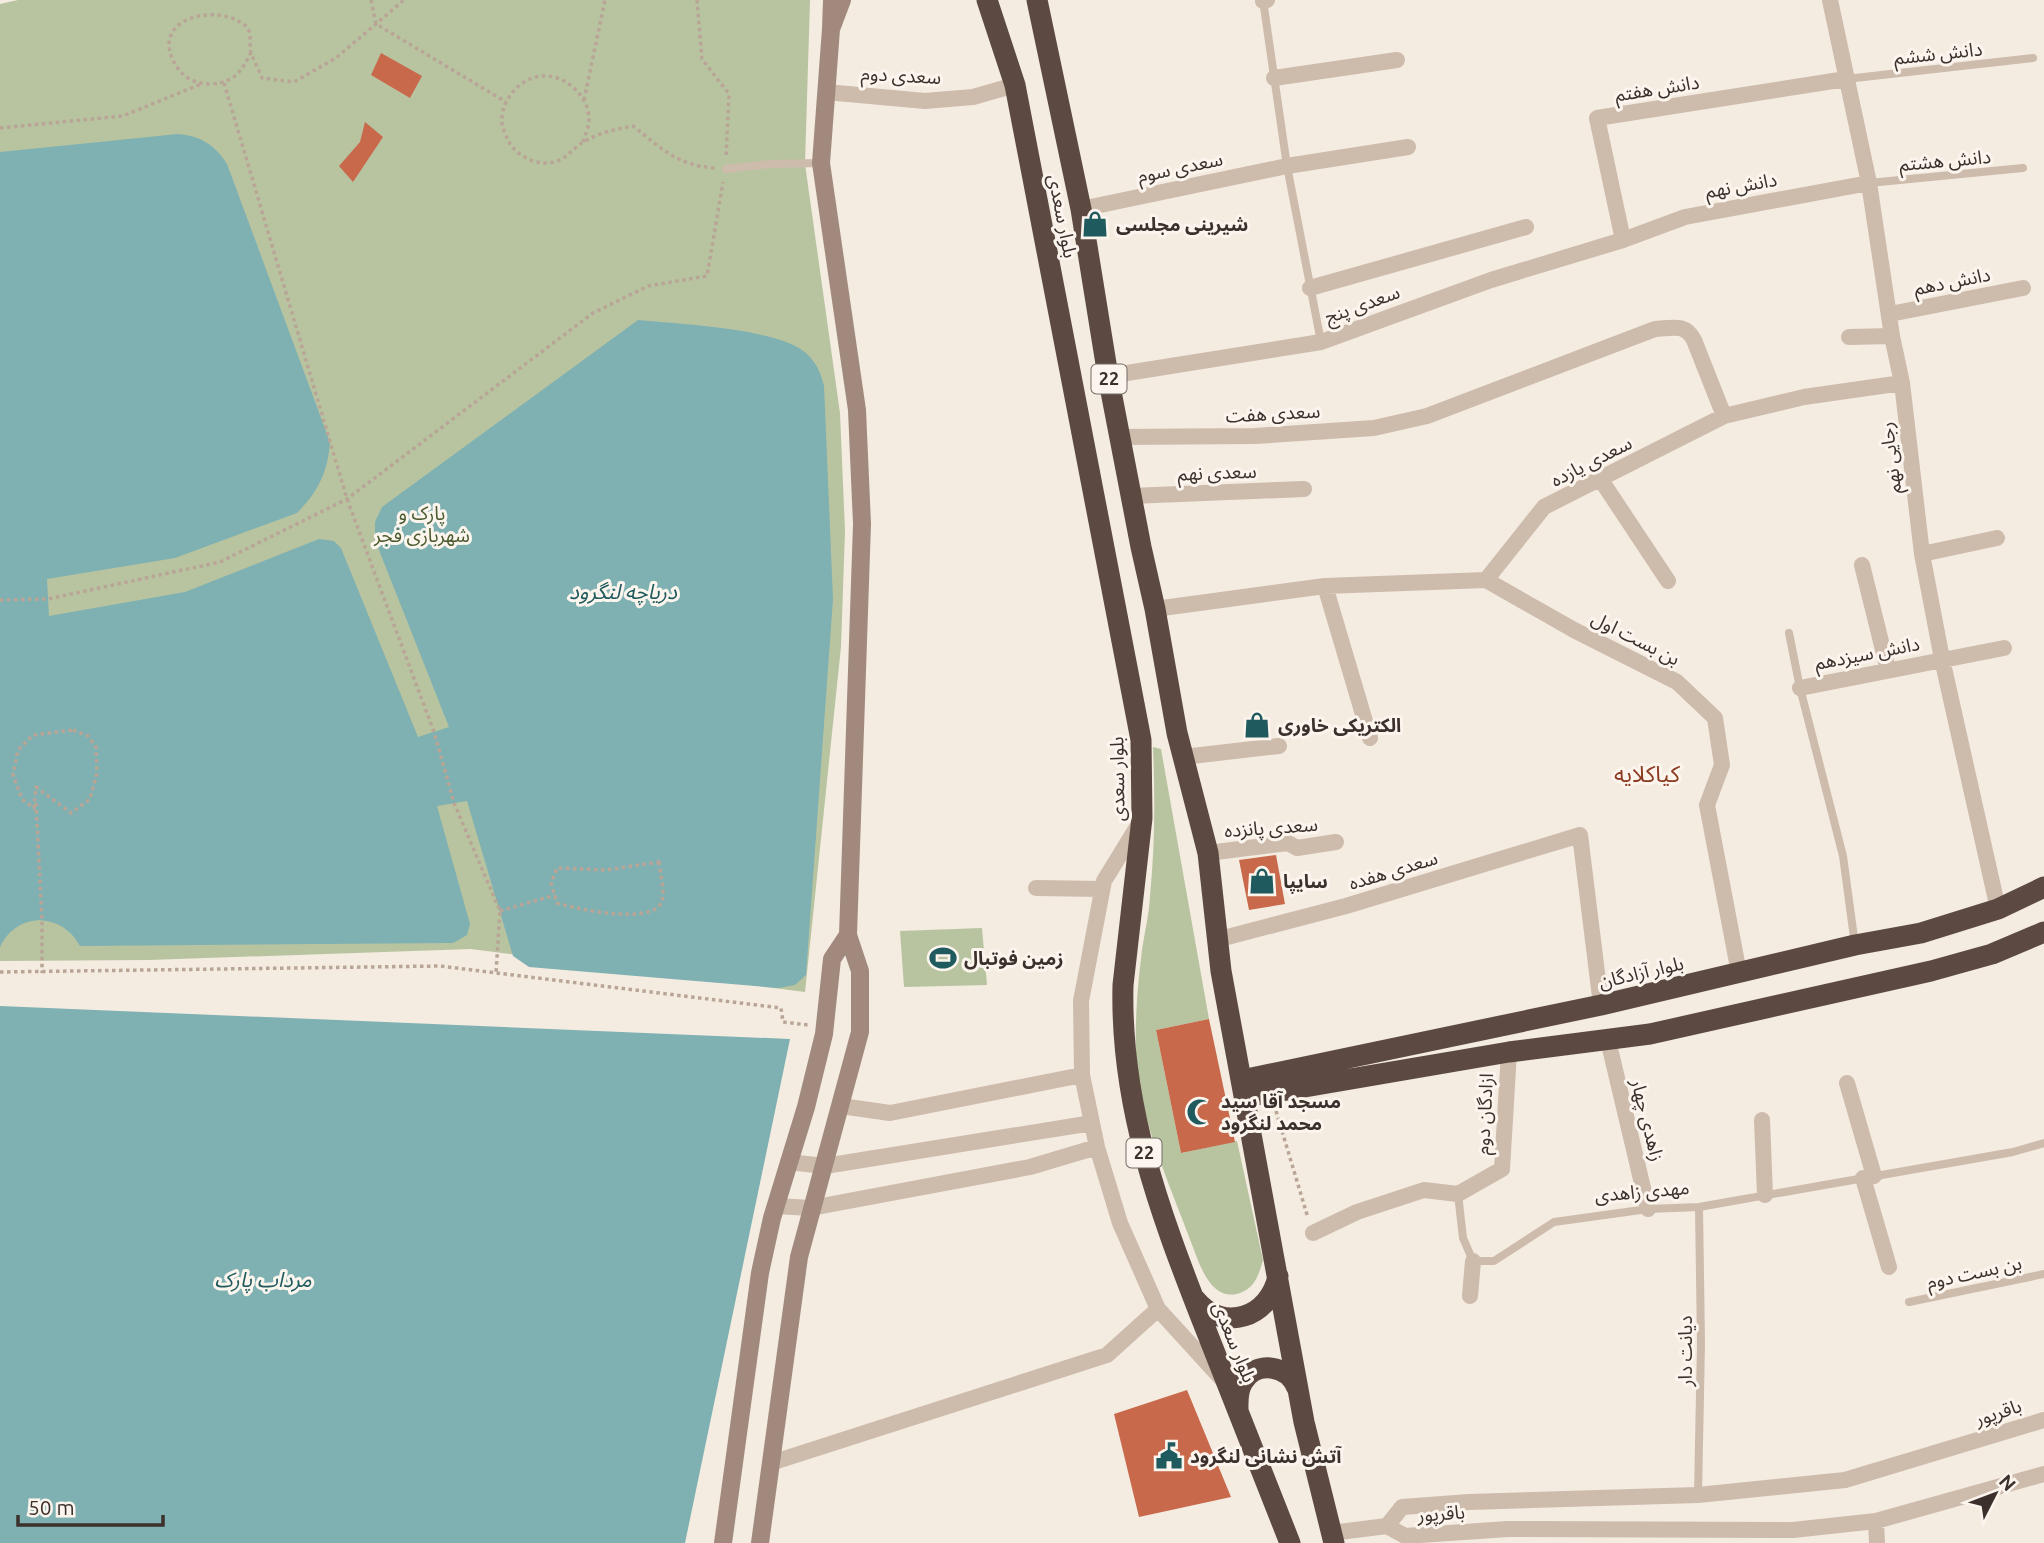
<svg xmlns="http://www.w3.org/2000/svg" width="2044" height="1543" font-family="Ubuntu,'Noto Sans Arabic',sans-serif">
  <rect width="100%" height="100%" fill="#f4ebe1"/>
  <path fill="#b8c4a0" d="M18,0H810L805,164L840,413L845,531L841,647L805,992L471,949L149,960L0,961V4Z
    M1153,747L1161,749L1209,1019L1156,1030L1181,1153L1237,1141L1263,1260C1259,1274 1255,1288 1240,1293C1210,1303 1199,1262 1191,1242C1169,1182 1139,1119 1136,1054C1135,1023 1137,990 1141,959C1143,938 1149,917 1150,896C1155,846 1155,797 1153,747Z
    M982,928L987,985L904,987L900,931Z"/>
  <path fill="#7fb0b2" d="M178,134C201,136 215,145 227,164L330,442C328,472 318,492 297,513L175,558L47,579L49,616L185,592L319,539L334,541L341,548L418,737L449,727L375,540V522L382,507L638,320C677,324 778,328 806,353C816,362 821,373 824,386L833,599L806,975L795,985L778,988L529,967L513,956L467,801L437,806L470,924L467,935L453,943L80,946C62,912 17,911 0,947V152Z
    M0,1006L790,1039L685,1543H0Z"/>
  <path fill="#c8694b" d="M381,53L422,76L410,98L371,75Z
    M365,122L383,137L353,182L339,166L360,142Z
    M1276,855L1285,904L1249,910L1239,860Z
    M1209,1019L1235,1142L1181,1153L1156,1030Z
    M1187,1390L1231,1497L1139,1517L1114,1414Z"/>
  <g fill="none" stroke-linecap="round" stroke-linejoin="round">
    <path stroke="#b9a596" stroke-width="3.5" stroke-dasharray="3.5 3.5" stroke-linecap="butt" d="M371,0L376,24L506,102
      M697,0L702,59L729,94L726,158
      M251,52C242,71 235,82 212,84C199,84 187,80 179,70C142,19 218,0 247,27C252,34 249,45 251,53C254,61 259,70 262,78L294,82L336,58L404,0
      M224,83L347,499L434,732L454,803L500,911L496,973
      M584,100L605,0
      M0,128L123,116L201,84
      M583,142C585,135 589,127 589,121C590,98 567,75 544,76C521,76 500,100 502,123C502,128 506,134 507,138C513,153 531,163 546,163C566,163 572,147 587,140C602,132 617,129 633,126C661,148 678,166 715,168
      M0,600L48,599L220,562L347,499L593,313L648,286L707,276L723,182
      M73,730L88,736L96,747L97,773L90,799L71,813L36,787L34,808L22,799L13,775L18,750L33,735Z
      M36,803L42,920V973
      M659,862C660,873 665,890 662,901C654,926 576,909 557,903L551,883L557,868L606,870Z
      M500,911L555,895
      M0,972L440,966L781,1008L783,1022L808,1025
      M1276,1111L1308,1218"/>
    <path stroke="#cdbbac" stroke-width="8" d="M1263,0L1287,166L1321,342
      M1846,79L2033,58
      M726,169L770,164L821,163
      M1869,183L2023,168
      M1789,633L1800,688L1843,856L1855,945
      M1458,1194L1463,1238L1473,1261H1494L1554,1222L1648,1209L1699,1207L2013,1152L2044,1143
      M1909,1302L2044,1274
      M1698,1495L1701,1343L1699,1207"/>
    <path stroke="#cdbbac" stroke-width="16" d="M1830,0L1869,183L1892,336L1902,383L1922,554L1942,659L1998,909
      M1263,1L1267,0
      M1274,78L1397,60
      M826,92L925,101L973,97L1015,85
      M1081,209L1287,166L1408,147
      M1623,240L1597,118L1846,79
      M1310,288L1526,227
      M1890,314L2023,288
      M1849,337L1892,336
      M1108,376L1321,342L1491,280L1623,240L1685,217L1869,183
      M1120,437L1255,436L1374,428L1427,416L1655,329C1672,328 1685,323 1694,340L1724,416
      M1601,480L1668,581
      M1131,496L1304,489
      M1922,554L1997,538
      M1862,565L1888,670
      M1486,580L1574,630L1677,682L1715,718L1722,765L1707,805L1739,973
      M1325,586L1370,738
      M1155,609L1325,586L1486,580L1544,507L1724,416L1804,397L1902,383
      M1800,688L2004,648
      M1183,757L1279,746
      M1208,853L1288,843L1297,848L1336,842
      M1036,888L1102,889
      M1216,940L1346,906L1580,835L1601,1005
      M1608,1040L1648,1209
      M1082,1075L1097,1147L1120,1223L1158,1309L1221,1378
      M1847,1083L1874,1176
      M841,1106L890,1113L1082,1075L1081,1001L1104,881L1139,824
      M1762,1120L1765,1195
      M788,1162L825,1166L1092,1123
      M1863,1178L1889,1267
      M776,1206L811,1208L1030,1167L1097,1147
      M1313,1233L1357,1212L1424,1190L1458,1194L1502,1169L1509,1052
      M1470,1296L1473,1261
      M771,1463L1107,1355L1158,1309
      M1876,1521L1877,1543
      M1387,1526L1402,1507L1469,1502L1698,1495L1845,1480L2044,1420
      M1387,1526L1405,1536L1508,1529L1793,1530L1876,1521L2044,1474
      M1331,1533L1387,1526"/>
    <path stroke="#a18a7d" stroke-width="18" d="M832,0L831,29L842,0
      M831,29L821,163L857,410L862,524L848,935
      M723,1543L760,1273L772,1218L806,1107L824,1034L832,959L848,935L860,971V1032L799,1257L760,1543"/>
    <path stroke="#5c4a42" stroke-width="21" d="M987,0L1015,85L1141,740L1142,818L1123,985C1120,1105 1159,1210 1202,1320C1231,1394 1261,1468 1290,1543
      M1037,0L1081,209L1108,376L1141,547L1155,609L1177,733L1208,853L1221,971L1304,1422L1334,1543
      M1242,1080L1601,1005L1855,945L1921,933L1998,909L2044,887
      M1245,1097L1509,1052L1650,1034L1931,971L1992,954L2044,932
      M1195,1299C1223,1334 1270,1317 1278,1276
      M1238,1410C1238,1401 1237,1391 1243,1382C1256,1360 1288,1365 1297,1388"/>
  </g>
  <defs>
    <g id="shop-bare" transform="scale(2.1)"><path d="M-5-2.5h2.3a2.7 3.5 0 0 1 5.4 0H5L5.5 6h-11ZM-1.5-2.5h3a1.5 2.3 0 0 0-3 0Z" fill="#1f5a5e" stroke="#fbf5ee" stroke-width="2.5" paint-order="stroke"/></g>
    <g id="stadium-bare" transform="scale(2.1)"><path d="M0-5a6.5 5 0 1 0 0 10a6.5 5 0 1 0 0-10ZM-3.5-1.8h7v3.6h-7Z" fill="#1f5a5e" stroke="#fbf5ee" stroke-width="2.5" paint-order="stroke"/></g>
    <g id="mosque-bare" transform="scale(2.1)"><path d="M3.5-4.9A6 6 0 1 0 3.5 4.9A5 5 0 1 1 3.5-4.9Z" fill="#1f5a5e" stroke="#fbf5ee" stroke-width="2.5" paint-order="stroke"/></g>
    <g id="civic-bare" transform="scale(2.1)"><path d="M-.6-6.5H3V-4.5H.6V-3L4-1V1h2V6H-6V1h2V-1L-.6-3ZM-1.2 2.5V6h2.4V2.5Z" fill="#1f5a5e" stroke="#fbf5ee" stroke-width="2.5" paint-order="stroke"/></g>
  </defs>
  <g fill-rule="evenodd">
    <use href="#shop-bare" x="1095" y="224"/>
    <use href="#shop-bare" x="1257" y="725"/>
    <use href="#shop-bare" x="1262" y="881"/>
    <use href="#stadium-bare" x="943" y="958"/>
    <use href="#mosque-bare" x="1200" y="1112"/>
    <use href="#civic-bare" x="1169" y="1456"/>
  </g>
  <g text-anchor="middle" stroke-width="6" stroke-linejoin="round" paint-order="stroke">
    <g fill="#fbf5ee" stroke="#756b66" stroke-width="2">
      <rect x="1091.5" y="364.5" width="35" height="29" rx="5"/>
      <rect x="1126.5" y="1138.5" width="35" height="29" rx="5"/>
    </g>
    <g font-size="18" font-weight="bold" fill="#3b302b">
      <text x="1109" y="385">22</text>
      <text x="1144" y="1159">22</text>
    </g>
    <g font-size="19" fill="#3b302b" stroke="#fbf5ee">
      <text transform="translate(1938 53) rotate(-6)" y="7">دانش ششم</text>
      <text transform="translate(901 75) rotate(3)" y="7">سعدی دوم</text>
      <text transform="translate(1657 88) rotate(-9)" y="7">دانش هفتم</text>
      <text transform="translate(1945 160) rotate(-5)" y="7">دانش هشتم</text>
      <text transform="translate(1180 167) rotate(-12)" y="7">سعدی سوم</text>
      <text transform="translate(1741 185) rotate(-10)" y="7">دانش نهم</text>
      <text transform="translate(1063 216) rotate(79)" y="7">بلوار سعدی</text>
      <text transform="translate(1952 281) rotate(-11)" y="7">دانش دهم</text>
      <text transform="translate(1362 304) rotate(-20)" y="7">سعدی پنج</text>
      <text transform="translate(1273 413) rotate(-3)" y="7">سعدی هفت</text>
      <text transform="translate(1890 458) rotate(-97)" y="7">رجایی نهم</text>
      <text transform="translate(1591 461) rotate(-27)" y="7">سعدی یازده</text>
      <text transform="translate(1217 472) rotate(-2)" y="7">سعدی نهم</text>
      <text transform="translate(1636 638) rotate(27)" y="7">بن بست اول</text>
      <text transform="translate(1867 653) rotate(-11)" y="7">دانش سیزدهم</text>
      <text transform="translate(1117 779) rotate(-91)" y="7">بلوار سعدی</text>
      <text transform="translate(1271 827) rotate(-4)" y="7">سعدی پانزده</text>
      <text transform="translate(1393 870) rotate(-17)" y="7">سعدی هفده</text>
      <text transform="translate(1641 972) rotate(-13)" y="7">بلوار آزادگان</text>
      <text transform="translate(1484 1114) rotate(-87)" y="7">ازادگان دوم</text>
      <text transform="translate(1648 1120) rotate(76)" y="7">زاهدی چهار</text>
      <text transform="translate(1642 1191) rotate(-5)" y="7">مهدی زاهدی</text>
      <text transform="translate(1974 1272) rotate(-12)" y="7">بن بست دوم</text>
      <text transform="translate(1235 1342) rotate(68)" y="7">بلوار سعدی</text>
      <text transform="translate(1685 1351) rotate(-90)" y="7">دیانت دار</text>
      <text transform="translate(1998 1412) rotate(-18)" y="7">باقرپور</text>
      <text transform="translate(1441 1513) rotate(-4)" y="7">باقرپور</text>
    </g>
    <g font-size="19" font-weight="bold" fill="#3b302b" stroke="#fbf5ee" text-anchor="start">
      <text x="1116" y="231">شیرینی مجلسی</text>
      <text x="1278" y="732">الکتریکی خاوری</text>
      <text x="1283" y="888">سایپا</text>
      <text x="964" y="965">زمین فوتبال</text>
      <text x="1221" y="1108">مسجد آقا سید<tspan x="1221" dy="22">محمد لنگرود</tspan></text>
      <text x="1190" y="1463">آتش نشانی لنگرود</text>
    </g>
    <g font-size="19" fill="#4a5a2e" stroke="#fbf5ee">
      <text x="422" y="520">پارک و<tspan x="422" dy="22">شهربازی فجر</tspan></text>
    </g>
    <g font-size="21" font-style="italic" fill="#1f5a5e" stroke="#fbf5ee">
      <text x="623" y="599">دریاچه لنگرود</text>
      <text x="263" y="1287">مرداب پارک</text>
    </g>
    <g font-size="23" fill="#8c3b22" stroke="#fbf5ee">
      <text x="1647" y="782">کیاکلایه</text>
    </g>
  </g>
  <g transform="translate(1995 1494) rotate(48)" stroke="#fbf5ee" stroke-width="5" paint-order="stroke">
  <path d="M0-5L12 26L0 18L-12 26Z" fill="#3b302b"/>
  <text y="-10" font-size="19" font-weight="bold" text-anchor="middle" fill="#3b302b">N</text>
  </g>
  <path d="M18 1515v10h145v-10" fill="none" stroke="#3b302b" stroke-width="3.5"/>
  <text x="28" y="1515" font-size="21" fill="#3b302b" stroke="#fbf5ee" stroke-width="5" paint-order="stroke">50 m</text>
</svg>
